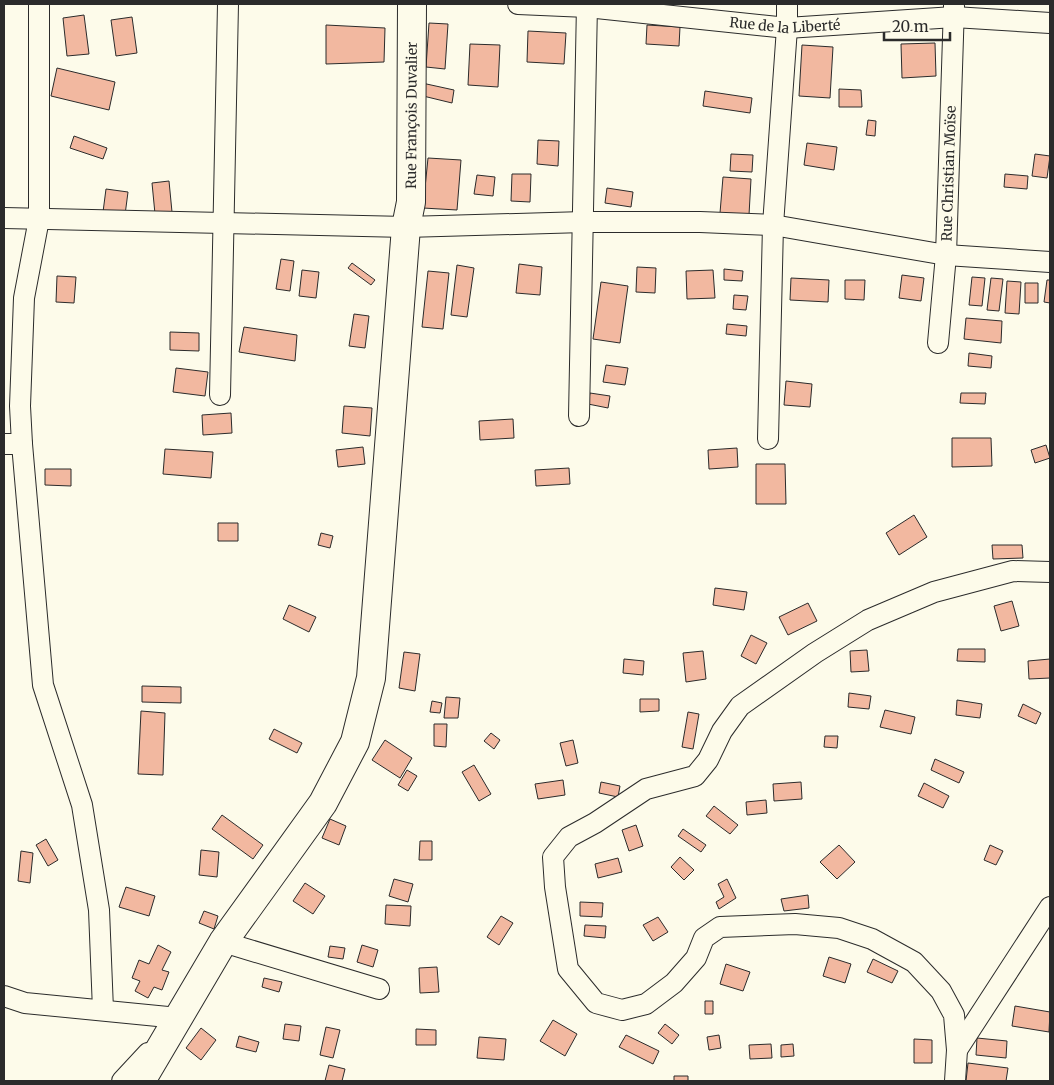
<svg xmlns="http://www.w3.org/2000/svg" width="1054" height="1085" font-family="Merriweather,serif">
  <rect width="100%" height="100%" fill="#fdfbea"/>
  <path fill="#f2b8a0" stroke="#2b2b2b" d="M84,15L89,54L67,56L63,18Z
    M132,17L137,53L116,56L111,20Z
    M429,23L448,24L445,69L426,67Z
    M326,25L385,28L384,62L326,64Z
    M647,25L680,27L679,46L646,44Z
    M528,31L566,33L564,64L527,62Z
    M935,43L936,76L902,78L901,44Z
    M470,44L500,45L498,87L468,85Z
    M802,45L833,47L830,98L799,96Z
    M57,68L115,82L109,110L51,96Z
    M422,83L454,90L452,103L419,95Z
    M839,89L861,90L862,107H839Z
    M705,91L752,98L750,113L703,106Z
    M868,120L876,121L875,136L866,135Z
    M74,136L107,148L103,159L70,148Z
    M538,140L559,141L558,166L537,164Z
    M807,143L837,147L834,170L804,165Z
    M731,154L753,155L752,172L730,171Z
    M1035,154L1050,156L1047,178L1032,176Z
    M428,158L461,160L457,210L423,208Z
    M512,174H531L530,202L511,201Z
    M1005,174L1028,176L1027,189L1004,187Z
    M477,175L495,177L493,196L474,194Z
    M723,177L751,179L749,215L720,213Z
    M169,181L172,212L155,214L152,183Z
    M607,188L633,192L631,207L605,203Z
    M106,189L128,192L125,215L103,212Z
    M281,259L294,261L290,291L276,289Z
    M352,263L375,280L371,285L348,268Z
    M519,264L542,267L540,295L516,293Z
    M457,265L474,268L467,317L451,315Z
    M637,267L656,268L655,293L636,292Z
    M724,269L743,271L742,281L724,280Z
    M302,270L319,272L316,298L299,296Z
    M713,270L715,298L687,299L686,271Z
    M428,271L449,273L443,329L422,327Z
    M902,275L924,278L921,301L899,298Z
    M57,276L76,277L74,303L56,302Z
    M972,277L985,278L982,306L969,305Z
    M791,278L829,280L828,302L790,300Z
    M991,278L1003,279L999,311L987,310Z
    M845,280H865L864,300L845,299Z
    M1047,280H1050V303L1044,302Z
    M1007,281L1021,282L1019,314L1005,313Z
    M601,282L628,286L620,343L593,339Z
    M1025,283H1038V303H1025Z
    M734,295L748,296L746,310L733,309Z
    M354,314L369,316L365,348L349,346Z
    M966,318L1002,321L1001,343L964,339Z
    M727,324L747,326L746,336L726,334Z
    M244,327L297,335L295,361L239,352Z
    M170,332L199,333V351L170,350Z
    M969,353L992,356L991,368L968,366Z
    M606,365L628,368L625,385L603,382Z
    M176,368L208,372L205,396L173,392Z
    M786,381L812,384L810,407L784,405Z
    M590,393L610,396L608,408L588,404Z
    M961,393H986L985,404L960,403Z
    M344,406L372,408L370,436L342,433Z
    M231,413L232,433L203,435L202,415Z
    M513,419L514,438L480,440L479,421Z
    M952,438H991L992,466L952,467Z
    M1046,445L1050,458L1035,463L1031,450Z
    M363,447L365,464L338,467L336,450Z
    M737,448L738,467L709,469L708,450Z
    M165,449L213,452L211,478L163,474Z
    M756,464H785L786,504H756Z
    M569,468L570,484L536,486L535,470Z
    M45,469H71V486L45,485Z
    M914,515L927,537L899,555L886,533Z
    M218,523H238V541H218Z
    M321,533L333,536L330,548L318,545Z
    M992,545H1022L1023,558L993,559Z
    M715,588L747,592L744,610L713,605Z
    M1012,601L1019,626L1001,631L994,606Z
    M808,603L817,621L788,635L779,617Z
    M289,605L316,617L309,632L283,619Z
    M751,635L767,643L756,664L741,656Z
    M958,649H985V662L957,661Z
    M867,650L869,671L851,672L850,651Z
    M703,651L706,679L686,682L683,653Z
    M404,652L420,654L415,691L399,688Z
    M624,659L644,661L643,675L623,673Z
    M1050,659V678L1029,679L1028,661Z
    M142,686L181,687V703L142,702Z
    M849,693L871,696L869,709L848,707Z
    M446,697L460,698L458,718H444Z
    M640,699H659V711L640,712Z
    M957,700L982,704L980,718L956,715Z
    M432,701L442,703L440,713L430,712Z
    M1023,704L1041,713L1036,724L1018,716Z
    M885,710L915,717L911,734L880,727Z
    M141,711L165,713L163,775L138,774Z
    M688,712L699,714L693,749L682,747Z
    M434,724H447L446,747L434,746Z
    M274,729L302,743L297,753L269,739Z
    M491,733L500,740L494,749L484,741Z
    M825,736H838L837,748L824,747Z
    M385,740L412,758L400,778L372,760Z
    M573,740L578,763L566,766L560,743Z
    M935,759L964,772L959,783L931,770Z
    M474,765L491,794L479,801L462,772Z
    M407,770L417,776L408,791L398,785Z
    M563,780L565,795L538,799L535,784Z
    M601,782L620,786L618,797L599,793Z
    M801,782L802,799L774,801L773,784Z
    M924,783L949,796L943,808L918,796Z
    M766,800L767,813L747,815L746,802Z
    M714,806L738,825L730,834L706,816Z
    M222,815L263,845L253,859L212,829Z
    M330,819L346,826L339,845L322,838Z
    M636,825L643,846L629,851L622,830Z
    M683,829L706,845L701,852L678,836Z
    M46,839L58,860L48,866L36,845Z
    M420,841H432V860H419Z
    M839,845L855,862L837,879L820,862Z
    M990,845L1003,851L996,865L984,860Z
    M201,850L219,852L217,877L199,875Z
    M21,851L33,853L30,883L18,881Z
    M680,857L694,870L684,880L671,867Z
    M618,858L622,872L598,878L595,864Z
    M394,879L413,884L408,902L389,896Z
    M727,879L736,898L719,909L716,902L724,897L718,884Z
    M305,883L325,896L313,914L293,901Z
    M126,887L155,896L149,916L119,907Z
    M808,895L809,908L784,911L781,899Z
    M580,902L603,903L602,917L580,916Z
    M386,905L411,906L410,926L385,924Z
    M204,911L218,916L214,929L199,923Z
    M501,916L513,923L499,945L487,937Z
    M658,917L668,932L653,941L643,925Z
    M585,925L606,926L605,938L584,936Z
    M158,945L171,952L162,970L169,972L162,990L154,987L148,998L135,991L140,981L132,978L139,960L149,964Z
    M362,945L378,950L373,967L357,962Z
    M330,946L345,948L343,959L328,957Z
    M829,957L851,964L845,983L823,976Z
    M873,959L898,971L892,983L867,972Z
    M726,964L750,972L743,991L720,984Z
    M437,967L439,992L420,993L419,968Z
    M264,978L282,982L279,992L262,987Z
    M705,1001H713V1014H705Z
    M1015,1006L1050,1012L1049,1032L1012,1026Z
    M553,1020L577,1034L565,1056L540,1041Z
    M285,1024L301,1026L299,1041L283,1039Z
    M665,1024L679,1035L672,1044L658,1033Z
    M326,1027L340,1030L333,1058L320,1055Z
    M201,1028L216,1040L201,1060L186,1048Z
    M416,1029L436,1030V1045H416Z
    M626,1035L659,1051L653,1064L619,1047Z
    M719,1035L721,1048L709,1050L707,1037Z
    M239,1036L259,1042L256,1052L236,1047Z
    M479,1037L506,1039L504,1060L477,1058Z
    M977,1038L1007,1041L1006,1058L976,1055Z
    M914,1039L932,1040V1063H914Z
    M771,1044L772,1058L750,1059L749,1045Z
    M793,1044L794,1056L781,1057V1045Z
    M968,1063L1008,1068L1006,1081H966Z
    M329,1065L345,1069L342,1081H325Z
    M674,1076H688V1081H674Z"/>
  <g fill="none" stroke-linecap="round" stroke-linejoin="round">
    <g stroke="#2b2b2b" stroke-width="22">
      <g id="street">
        <path id="s1" d="M518,4L587,7L787,28L954,17L1050,23"/>
        <path d="M4,218L406,227L584,222H700L773,225L946,255L1050,262"/>
        <path id="s2" d="M938,343L946,255L954,6"/>
        <path d="M220,395L228,4"/>
        <path d="M579,416L587,4"/>
        <path d="M768,439L773,225L787,28V4"/>
        <path d="M4,444H22L20,406L24,298L39,219V4"/>
        <path d="M22,444L43,685L82,805L99,910L103,1010"/>
        <path d="M223,942L379,989"/>
        <path d="M4,996L25,1003L178,1018"/>
        <path d="M957,1050L1050,907"/>
        <path d="M122,1081L148,1053"/>
        <path d="M955,1081L957,1050L954,1015L941,991L914,962L872,939L839,928L795,924L720,927L704,938L696,958L674,983L646,1004L622,1010L596,1003L568,969L555,887L553,857L569,837L595,823L646,789L695,776L708,760L722,731L740,706L815,653L868,620L934,592L1013,571L1050,572"/>
      </g>
    </g>
    <g stroke="#2b2b2b" stroke-width="30">
      <g id="secondary">
        <path id="s3" d="M141,1081L223,942L323,803L355,742L371,678L406,227L411,202L412,4"/>
      </g>
    </g>
    <use href="#street" stroke="#fdfbea" stroke-width="20"/>
    <use href="#secondary" stroke="#fdfbea" stroke-width="28"/>
  </g>
  <g text-anchor="middle" stroke-width="4" stroke-linejoin="round" paint-order="stroke">
    <g font-size="14" fill="#2b2b2b" stroke="#fdfbea">
      <text dy="5" stroke="none"><textPath href="#s1" startOffset="268">Rue de la Liberté</textPath></text>
      <text dy="5" stroke="none"><textPath href="#s3" startOffset="1032">Rue François Duvalier</textPath></text>
      <text dy="5" stroke="none"><textPath href="#s2" startOffset="170">Rue Christian Moïse</textPath></text>
    </g>
  </g>
  <rect width="1054" height="1085" fill="none" stroke="#2b2b2b" stroke-width="10"/>
  <path d="M884 32v8h66v-8" fill="none" stroke="#2b2b2b" stroke-width="2.5"/>
  <text x="892" y="32" font-size="15" fill="#2b2b2b" stroke="#fdfbea" stroke-width="4" paint-order="stroke">20 m</text>
</svg>
